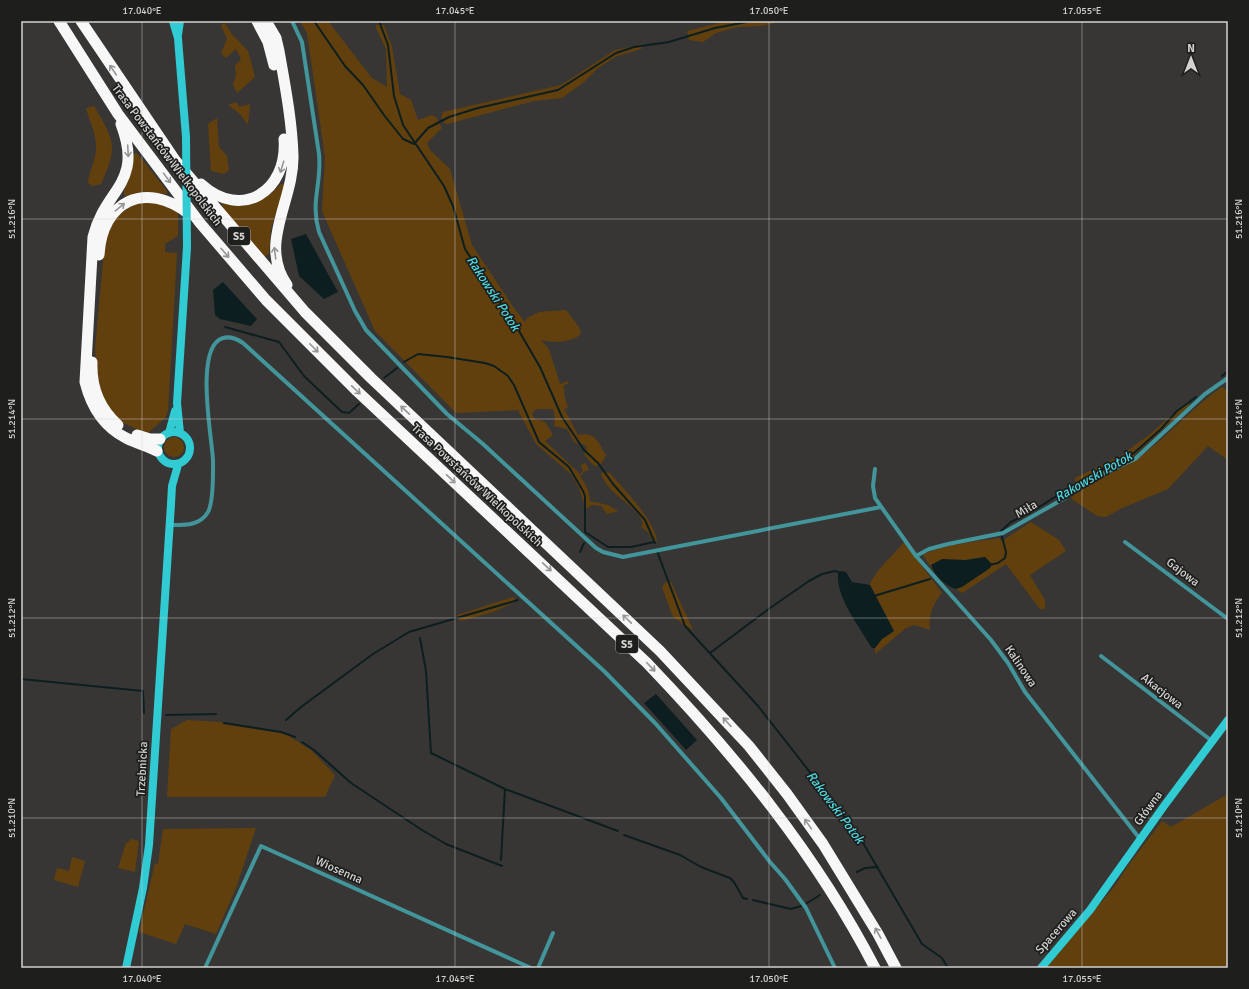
<svg xmlns="http://www.w3.org/2000/svg" width="1249" height="989" font-family="Signika,sans-serif">
  <rect width="100%" height="100%" fill="#383634"/>
  <path fill="#62400e" d="M300,21H328L372,78L387,87L386,49L376,28V25H384L392,47L400,94L411,100L418,120L432,115L436,117L442,128L427,143L430,150L450,169L472,245L514,308L525,322L527,318L539,312L566,310L579,327L581,334C572,343 551,343 541,340L549,349L560,384L568,381L569,383L563,386L565,392L564,394L568,408L564,409L578,435C595,431 598,442 606,455L602,463L597,466L593,465L584,454L587,448L585,445L575,443L567,429L554,426L555,417L553,409H536L532,414L535,419L545,422L552,433V436L545,441L580,474L583,471L581,465L584,463L587,465L589,470L585,471L580,476L588,489L590,501L608,505L618,511L607,514L601,506L592,505L586,509L579,488L571,474L536,444L518,410L456,413L375,331L322,211L325,157L307,33Z
    M727,21H810H785L761,26L737,27L716,33L703,42L689,40L687,31Z
    M225,23L231,33L248,51L255,77L237,93L233,85L236,75L235,66L241,59L236,49L226,58L221,53L227,39L221,25Z
    M639,45L642,47L641,49L615,57L597,69L584,82L562,98L534,101L447,124H445L441,118L443,112L561,85L615,50Z
    M237,102L239,107L250,104L248,125L240,114L228,105Z
    M94,106C115,142 118,146 101,184L93,186L88,183C89,171 96,160 96,149C97,134 89,121 86,108Z
    M217,118L219,147L227,156L229,170L224,174L211,171L208,124Z
    M137,153L167,191V194L141,192L127,196L124,195V191L132,169L133,154Z
    M281,184H285L271,229L269,254L264,257L223,209L222,203C228,203 232,206 238,206C255,206 270,196 281,184Z
    M158,202L178,212V236L165,244V252L177,253L168,410L166,417L147,434L119,421L103,400L96,367L95,348L105,240L117,215L137,203Z
    M1222,387L1228,391V460L1208,446L1168,489L1120,509L1106,517L1097,516L1073,500L1071,497C1094,480 1122,470 1145,453C1172,432 1194,406 1222,387Z
    M1187,402L1190,405L1131,458L1076,487L1075,478L1120,456L1149,435Z
    M164 447a10 10 0 1 1 20 0a10 10 0 1 1-20 0Z
    M603,472L610,473C624,490 655,520 657,542L652,540L648,532L641,527L643,523C635,503 609,496 601,474Z
    M1031,522L1059,540L1066,551L1030,575L1045,600V609H1040L1006,564L962,593L956,589L988,570L985,557L931,565L933,570L923,555C943,544 976,542 999,538L1002,541Z
    M904,542L942,593C933,603 928,616 930,630L914,625L906,628L875,654V648L882,639L894,631L870,585C874,571 894,555 904,542Z
    M666,582H671L693,630L673,617L662,587Z
    M513,597L517,601L493,612L461,621L458,619L457,615Z
    M187,720L221,722L224,724L286,734L312,751L335,775L325,797H167L171,729Z
    M1228,794V968H1046L1114,887L1130,863L1162,821L1171,827Z
    M256,828L236,888L216,934L185,924L176,944L139,932L155,863L158,864L163,829Z
    M132,839L139,841L135,872L118,868L126,843Z
    M72,857L85,861L78,887L54,880L57,868L69,871Z"/>
  <path fill="#0c1e1f" d="M306,234L338,292L324,299L299,276L291,239Z
    M223,282L257,319L251,326L220,319L215,315L213,290Z
    M985,557L992,564L990,568L962,587L956,589C945,586 935,576 931,565L942,559L966,560Z
    M841,571L846,572L852,582L870,585L894,631L882,639L875,648H872L868,642C857,623 836,597 838,573Z
    M656,694L697,740L686,750L644,703Z"/>
  <g fill="none" stroke-linecap="round" stroke-linejoin="round">
    <path stroke="#0c1e1f" stroke-width="2" d="M314,21L345,66L363,85L384,115L403,139L414,144L428,128L449,117L478,108L558,90L616,53L634,47L669,42L715,28L752,21
      M379,21L388,45L394,96L403,125L444,186L453,206L465,249L519,331L540,367L562,417L584,450L598,463L613,484L645,520L655,543
      M225,327L279,342L304,376L342,412L349,413L359,404
      M404,362L418,354L447,357L485,363L494,366L508,376L514,385L539,442L569,467L583,491L585,496V532L608,547H631L654,542
      M1222,376L1228,371
      M384,378L397,368
      M1001,531L1011,522L1031,512L1084,479L1134,453L1161,429L1177,411L1196,397
      M657,551L685,626L758,706L795,753L859,836L922,944L942,958L948,968
      M580,552L584,543
      M989,565L998,563L1005,558L1006,552L1002,537
      M874,596L930,579
      M420,638L426,671L431,753L505,789L618,831
      M710,653L770,608L809,581L822,574L835,571L841,573
      M21,679L143,691L144,713
      M166,715L216,714
      M286,720L301,707L373,654L409,632L518,600
      M224,723L281,732L295,737
      M302,742L314,750L351,783L422,830L446,844L502,866
      M624,835L680,855L701,867L730,878L734,882L743,898L747,899
      M501,860L505,789
      M857,872L865,868L878,867
      M753,900L791,909L801,906
      M807,903L820,895"/>
    <path stroke="#42959b" stroke-width="4" d="M292,21L302,42L319,154C322,184 310,201 319,232L355,311L366,330L447,414L483,444L596,548L603,552L623,557L881,507
      M875,469L873,486L875,498L916,556L991,640L1008,663L1025,692L1140,839
      M170,525C184,525 200,526 208,512C214,501 213,473 213,460C212,438 194,346 223,338C230,336 237,339 243,343L604,671L655,723L721,798L770,862L785,879L806,908L835,968
      M1125,542L1228,619
      M916,556L929,549L948,544L1003,533L1065,498L1088,481L1135,459L1205,394L1228,378
      M1101,656L1212,741
      M205,968L261,846L531,968
      M538,968L553,933"/>
    <path stroke="#31cbd4" stroke-width="8" d="M173,21L178,38L179,51L186,137
      M178,35L180,21
      M158 448a16 16 0 1 1 32 0a16 16 0 1 1-32 0Z
      M169,433L175,411
      M180,433L177,403L187,247
      M126,968L143,888L149,845L171,504L172,486L178,465
      M1041,968L1090,910L1164,806L1228,720"/>
    <path stroke="#f7f7f7" stroke-width="11" d="M59,21L118,114L200,223L266,300L357,391L647,663C735,755 816,854 875,968
      M81,21L175,160L305,312L371,378L660,651L749,746L787,794L823,844L878,934L896,968
      M257,21L268,42L274,65
      M266,21L276,38L279,51C285,85 292,121 293,156C294,201 258,243 287,285
      M121,124C144,184 105,188 93,237L85,382C91,406 102,426 126,438C136,443 147,446 157,451
      M201,184C242,221 288,191 284,139
      M99,255C102,201 145,180 189,214
      M92,362C91,387 100,409 118,425
      M137,435L150,439H160"/>
    <path stroke="#31cbd4" stroke-width="8" d="M186,137L187,247"/>
  </g>
  <defs><path id="oneway-shaft" d="M-6 0H5M1.5-3L5.5 0L1.5 3" fill="none" stroke-width="1.6" stroke-linecap="round" stroke-linejoin="round"/></defs>
  <g stroke="#959595">
    <use href="#oneway-shaft" transform="translate(113 70) rotate(-124)"/>
    <use href="#oneway-shaft" transform="translate(128 151) rotate(87)"/>
    <use href="#oneway-shaft" transform="translate(282 167) rotate(107)"/>
    <use href="#oneway-shaft" transform="translate(167 178) rotate(54)"/>
    <use href="#oneway-shaft" transform="translate(120 207) rotate(-40)"/>
    <use href="#oneway-shaft" transform="translate(225 253) rotate(49)"/>
    <use href="#oneway-shaft" transform="translate(275 253) rotate(-97)"/>
    <use href="#oneway-shaft" transform="translate(314 348) rotate(45)"/>
    <use href="#oneway-shaft" transform="translate(356 390) rotate(44)"/>
    <use href="#oneway-shaft" transform="translate(405 410) rotate(-137)"/>
    <use href="#oneway-shaft" transform="translate(451 479) rotate(43)"/>
    <use href="#oneway-shaft" transform="translate(547 567) rotate(43)"/>
    <use href="#oneway-shaft" transform="translate(627 619) rotate(-136)"/>
    <use href="#oneway-shaft" transform="translate(651 667) rotate(46)"/>
    <use href="#oneway-shaft" transform="translate(727 722) rotate(-132)"/>
    <use href="#oneway-shaft" transform="translate(808 824) rotate(-125)"/>
    <use href="#oneway-shaft" transform="translate(878 933) rotate(-119)"/>
  </g>
  <path fill="none" stroke="#d3d2d1" stroke-width="1" stroke-opacity="0.45" d="M142,21V968M455,21V968M769,21V968M1082,21V968M21,219H1228M21,419H1228M21,618H1228M21,818H1228"/>
  <g text-anchor="middle" stroke-width="3.5" stroke-linejoin="round" paint-order="stroke">
    <g fill="#1e1e1d" stroke="#9d9c9b" stroke-width="1">
      <rect x="228" y="227" width="22" height="18" rx="3"/>
      <rect x="616" y="635" width="22" height="18" rx="3"/>
    </g>
    <g font-size="11" font-weight="bold" fill="#d3d2d1">
      <text x="239" y="240">S5</text>
      <text x="627" y="648">S5</text>
    </g>
    <g font-size="12" fill="#d3d2d1" stroke="#1e1e1d">
      <text transform="translate(167 155) rotate(53)" y="4">Trasa Powstańców Wielkopolskich</text>
      <text transform="translate(477 485) rotate(43)" y="4">Trasa Powstańców Wielkopolskich</text>
      <text transform="translate(1026 509) rotate(-30)" y="4">Miła</text>
      <text transform="translate(1183 572) rotate(38)" y="4">Gajowa</text>
      <text transform="translate(1021 666) rotate(56)" y="4">Kalinowa</text>
      <text transform="translate(1162 691) rotate(38)" y="4">Akacjowa</text>
      <text transform="translate(142 769) rotate(-87)" y="4">Trzebnicka</text>
      <text transform="translate(1148 808) rotate(-54)" y="4">Główna</text>
      <text transform="translate(339 870) rotate(24)" y="4">Wiosenna</text>
      <text transform="translate(1056 931) rotate(-49)" y="4">Spacerowa</text>
    </g>
    <g font-size="13" font-style="italic" fill="#4cd9e2" stroke="#1e1e1d">
      <text transform="translate(494 293) rotate(57)" y="5">Rakowski Potok</text>
      <text transform="translate(1093 476) rotate(-30)" y="5">Rakowski Potok</text>
      <text transform="translate(836 807) rotate(53)" y="5">Rakowski Potok</text>
    </g>
  </g>
  <rect width="1249" height="989" fill="none" stroke="#1e1e1d" stroke-width="44"/>
  <g transform="translate(1191 58)" stroke="#1e1e1d" stroke-width="3" paint-order="stroke">
  <path d="M0-3L7 15L0 10L-7 15Z" fill="#d3d2d1"/>
  <text y="-6" font-size="11" font-weight="bold" text-anchor="middle" fill="#d3d2d1">N</text>
  </g>
  <rect x="22" y="22" width="1205" height="945" fill="none" stroke="#d3d2d1" stroke-width="1.5"/>
  <g font-size="10" text-anchor="middle" fill="#d3d2d1">
    <text x="142" y="14">17.040°E</text>
    <text x="455" y="14">17.045°E</text>
    <text x="769" y="14">17.050°E</text>
    <text x="1082" y="14">17.055°E</text>
    <text transform="translate(11 219) rotate(-90)" y="4">51.216°N</text>
    <text transform="translate(1238 219) rotate(-90)" y="4">51.216°N</text>
    <text transform="translate(11 419) rotate(-90)" y="4">51.214°N</text>
    <text transform="translate(1238 419) rotate(-90)" y="4">51.214°N</text>
    <text transform="translate(11 618) rotate(-90)" y="4">51.212°N</text>
    <text transform="translate(1238 618) rotate(-90)" y="4">51.212°N</text>
    <text transform="translate(11 818) rotate(-90)" y="4">51.210°N</text>
    <text transform="translate(1238 818) rotate(-90)" y="4">51.210°N</text>
    <text x="142" y="982">17.040°E</text>
    <text x="455" y="982">17.045°E</text>
    <text x="769" y="982">17.050°E</text>
    <text x="1082" y="982">17.055°E</text>
  </g>
</svg>
